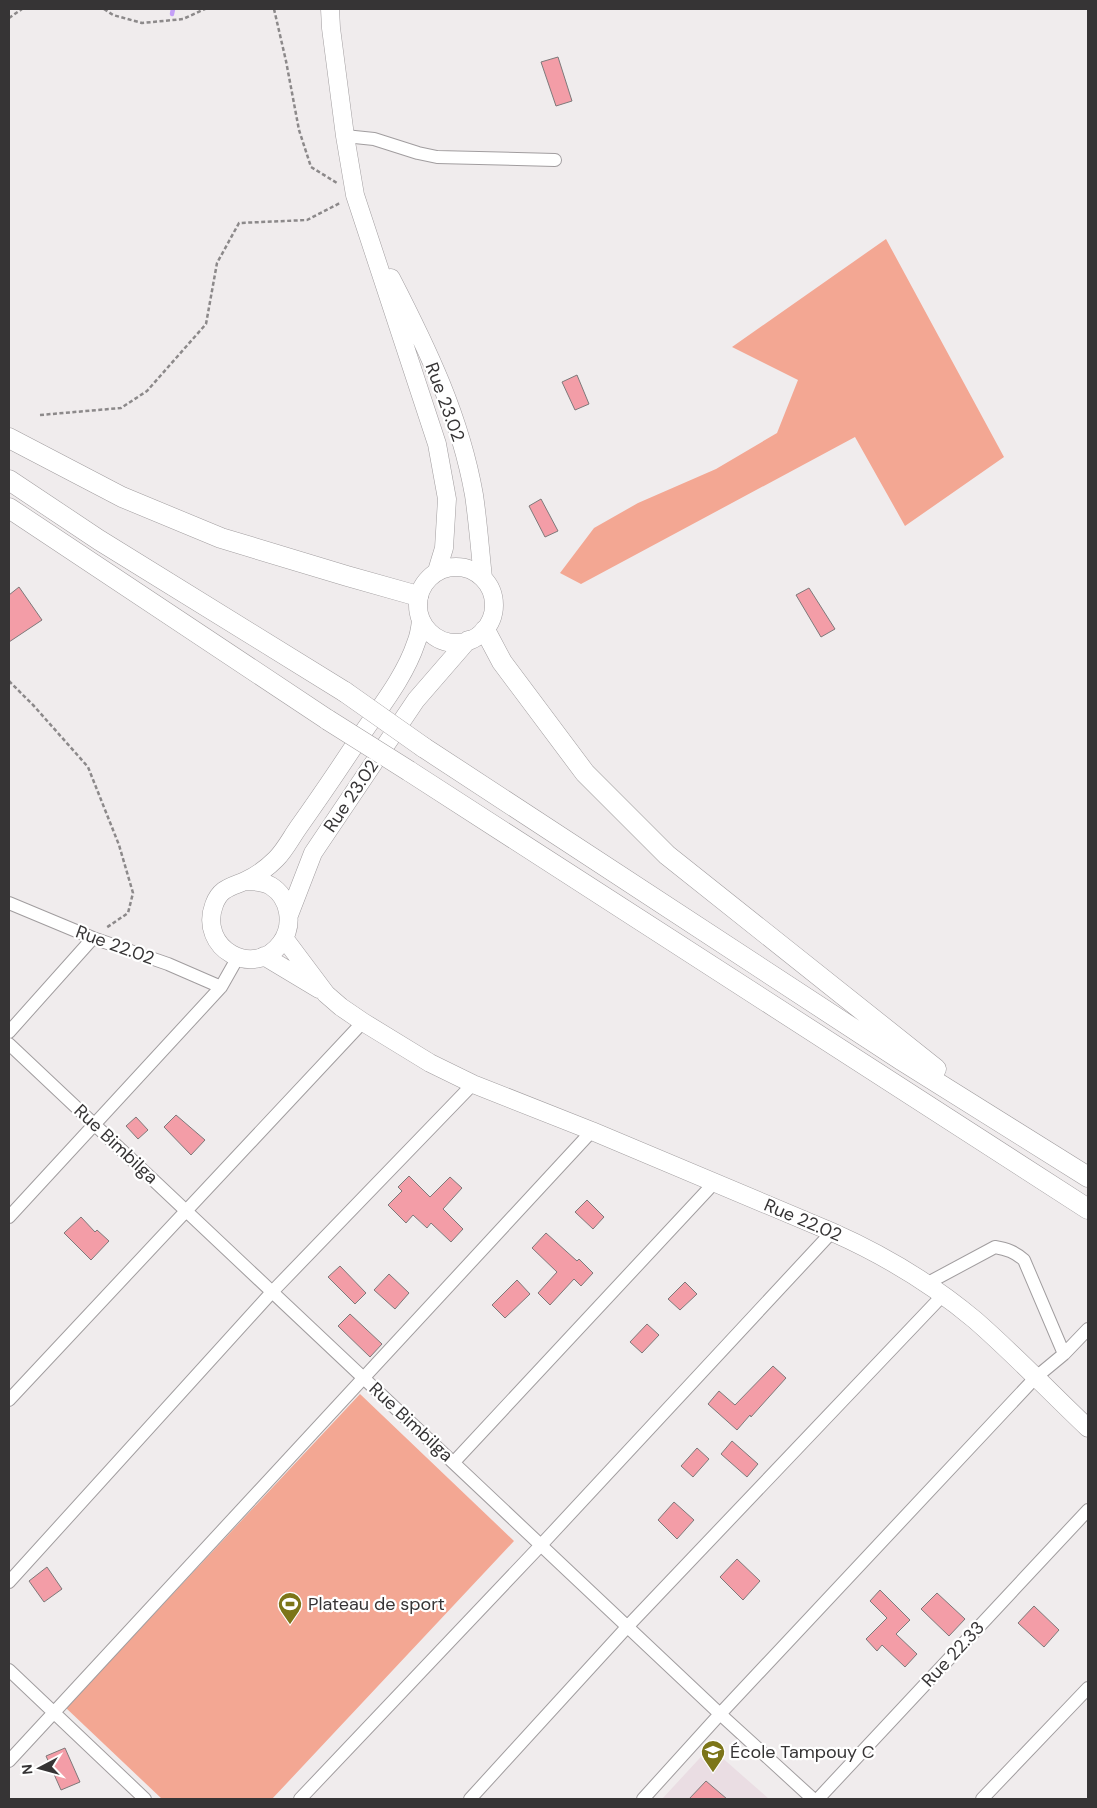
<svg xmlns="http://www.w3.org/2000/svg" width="1097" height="1808" font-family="'DM Sans',sans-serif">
  <rect width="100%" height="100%" fill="#f0eced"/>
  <path fill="#eadde3" d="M710,1747L769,1799H662Z"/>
  <path fill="#f3a793" d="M886,239L1004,457L905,526L855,437L581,584L560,573L594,528L638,503L716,469L777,433L798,380L732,347Z
    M360,1394L514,1541L272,1799H162L66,1708Z"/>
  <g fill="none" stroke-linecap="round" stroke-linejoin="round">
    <path stroke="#c49ff7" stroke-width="4.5" d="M172,14L173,9"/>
  </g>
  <path fill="#f39da7" stroke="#7e797a" d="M558,57L572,101L556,106L541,62Z
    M577,375L589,404L575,410L562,382Z
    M541,499L558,531L545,537L529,506Z
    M19,587L42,620L9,642V595Z
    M809,588L835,629L821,637L796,595Z
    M176,1115L205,1140L191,1155L164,1127Z
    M136,1117L148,1130L138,1139L126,1126Z
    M409,1176L430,1197L450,1177L462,1188L443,1209L463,1229L451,1242L431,1223L427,1228L413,1215L406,1223L388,1205L402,1191L398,1187Z
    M587,1200L604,1217L593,1229L575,1212Z
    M81,1217L95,1232L97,1230L109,1241L91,1260L64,1233Z
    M546,1233L577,1261L579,1259L593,1273L581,1286L574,1279L550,1305L538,1293L557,1272L532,1248Z
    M340,1266L366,1293L355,1304L328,1277Z
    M389,1274L409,1293L395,1309L374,1290Z
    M517,1280L530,1294L505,1318L492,1305Z
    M685,1282L697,1294L680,1310L668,1299Z
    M350,1314L382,1344L370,1357L338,1326Z
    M647,1324L659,1335L642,1353L630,1342Z
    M773,1366L786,1378L751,1417L750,1415L737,1430L708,1404L719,1391L735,1405Z
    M732,1441L758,1464L747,1477L721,1454Z
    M697,1448L709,1459L693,1477L681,1466Z
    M674,1502L694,1520L677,1539L658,1520Z
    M737,1559L760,1581L743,1600L720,1577Z
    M47,1567L62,1589L44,1602L29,1581Z
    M880,1590L910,1620L896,1634L917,1654L905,1667L882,1645L877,1651L866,1639L887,1618L870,1601Z
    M937,1593L965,1619L949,1636L921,1609Z
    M1034,1606L1059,1630L1044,1647L1018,1623Z
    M65,1748L80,1782L61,1790L46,1756Z
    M706,1781L727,1799H689Z"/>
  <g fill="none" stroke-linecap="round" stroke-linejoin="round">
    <g stroke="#a19d9f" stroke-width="14">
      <path id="street" d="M345,136L374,139L418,153L437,157L555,160
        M9,903L93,938L168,964L221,987
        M9,1032L93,938
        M9,1044L720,1714L813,1799
        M9,1217L221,987L238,957
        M926,1284L995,1247C1007,1249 1015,1252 1024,1260L1064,1354
        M9,1400L363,1022
        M454,1462L715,1182
        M9,1582L272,1292L473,1084
        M9,1670L145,1799
        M9,1761L592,1131
        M300,1799L542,1544L832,1232
        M470,1799L628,1626L943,1295
        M643,1799L720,1714L1035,1378L1064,1354L1088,1329
        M818,1799L1088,1510
        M982,1799L1088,1688"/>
    </g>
    <g stroke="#a19d9f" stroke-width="19">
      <path id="secondary" d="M330,9L331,28L345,136L355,195L437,444L447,499L444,548L437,571
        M391,278C427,348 460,416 474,495C478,522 480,550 483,578
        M418 605a38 38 0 1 1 76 0a38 38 0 1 1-76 0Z
        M245,881C254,881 263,881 271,886C290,898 294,925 281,943C254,980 198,948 214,905C220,888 231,887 245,881C256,876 268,867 276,859C285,850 291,838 298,828C320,797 341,766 362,734C381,706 405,676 416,643C419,636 420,629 421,621
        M289,915L313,853L416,700L468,640
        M284,938L326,994L341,1007L363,1022L430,1063L473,1084L592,1131L832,1232C884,1255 932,1284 975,1320C1014,1354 1051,1393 1088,1428
        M264,956L319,989"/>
    </g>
    <g stroke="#a19d9f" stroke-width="21">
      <path id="primary" d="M9,438L122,497L221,538L347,576L418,596
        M9,480L99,540L345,692
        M9,508L328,720
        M485,630L502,662L585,773L667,855L936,1069
        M423,747L901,1060L1088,1177
        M409,771L1088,1209"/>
    </g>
    <path stroke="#8c898a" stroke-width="2.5" stroke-dasharray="4 2.5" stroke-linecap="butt" d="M104,9L113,15L142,23L183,19L205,9
      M274,9L286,61L299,130L311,167L337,183
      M9,18L22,9
      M40,415L121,408L147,391L206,324L217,263L239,223L307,220L340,203
      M9,681L34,706L88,767L119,845L133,893L128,913L106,928"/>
    <use href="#street" stroke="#fff" stroke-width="12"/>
    <use href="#secondary" stroke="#fff" stroke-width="18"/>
    <use href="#primary" stroke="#fff" stroke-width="20"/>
    <g stroke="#a19d9f" stroke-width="21" stroke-linecap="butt">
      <path id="primary-bridge" d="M345,692L423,747
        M328,720L409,771"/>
    </g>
    <use href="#primary-bridge" stroke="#fff" stroke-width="20"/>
  </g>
  <defs>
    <g id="stadium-pin" transform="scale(1.25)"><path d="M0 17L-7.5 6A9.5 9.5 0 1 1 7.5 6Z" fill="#7c7519" stroke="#fff"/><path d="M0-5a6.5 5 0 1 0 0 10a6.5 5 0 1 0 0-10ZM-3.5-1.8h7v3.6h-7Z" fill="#fff"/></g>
    <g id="school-pin" transform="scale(1.25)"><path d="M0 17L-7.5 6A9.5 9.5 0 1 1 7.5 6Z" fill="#7c7519" stroke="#fff"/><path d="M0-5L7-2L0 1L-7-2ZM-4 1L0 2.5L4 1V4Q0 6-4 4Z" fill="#fff"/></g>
  </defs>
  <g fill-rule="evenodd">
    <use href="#stadium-pin" x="290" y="1604"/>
    <use href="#school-pin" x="713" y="1752"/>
  </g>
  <g text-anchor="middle" stroke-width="4.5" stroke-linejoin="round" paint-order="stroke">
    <g font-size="18" fill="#363435" stroke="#fff">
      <text transform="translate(445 402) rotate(70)" y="6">Rue 23.02</text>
      <text transform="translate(351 796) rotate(-56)" y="6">Rue 23.02</text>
      <text transform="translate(115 945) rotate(20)" y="6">Rue 22.02</text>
      <text transform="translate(116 1144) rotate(43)" y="6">Rue Bimbilga</text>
      <text transform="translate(803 1220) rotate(23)" y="6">Rue 22.02</text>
      <text transform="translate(411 1422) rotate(43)" y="6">Rue Bimbilga</text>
      <text transform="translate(953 1654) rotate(-47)" y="6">Rue 22.33</text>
    </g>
    <g font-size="18" fill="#363435" stroke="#fff" text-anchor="start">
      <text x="308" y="1610">Plateau de sport</text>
      <text x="730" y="1758">École Tampouy C</text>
    </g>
  </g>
  <rect width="1097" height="1808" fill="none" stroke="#363435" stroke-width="20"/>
  <g transform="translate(40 1768) rotate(264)" stroke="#ffffff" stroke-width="4" paint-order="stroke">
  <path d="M0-4L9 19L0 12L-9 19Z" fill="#363435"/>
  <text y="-8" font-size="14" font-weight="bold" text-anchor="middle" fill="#363435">N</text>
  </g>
</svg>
